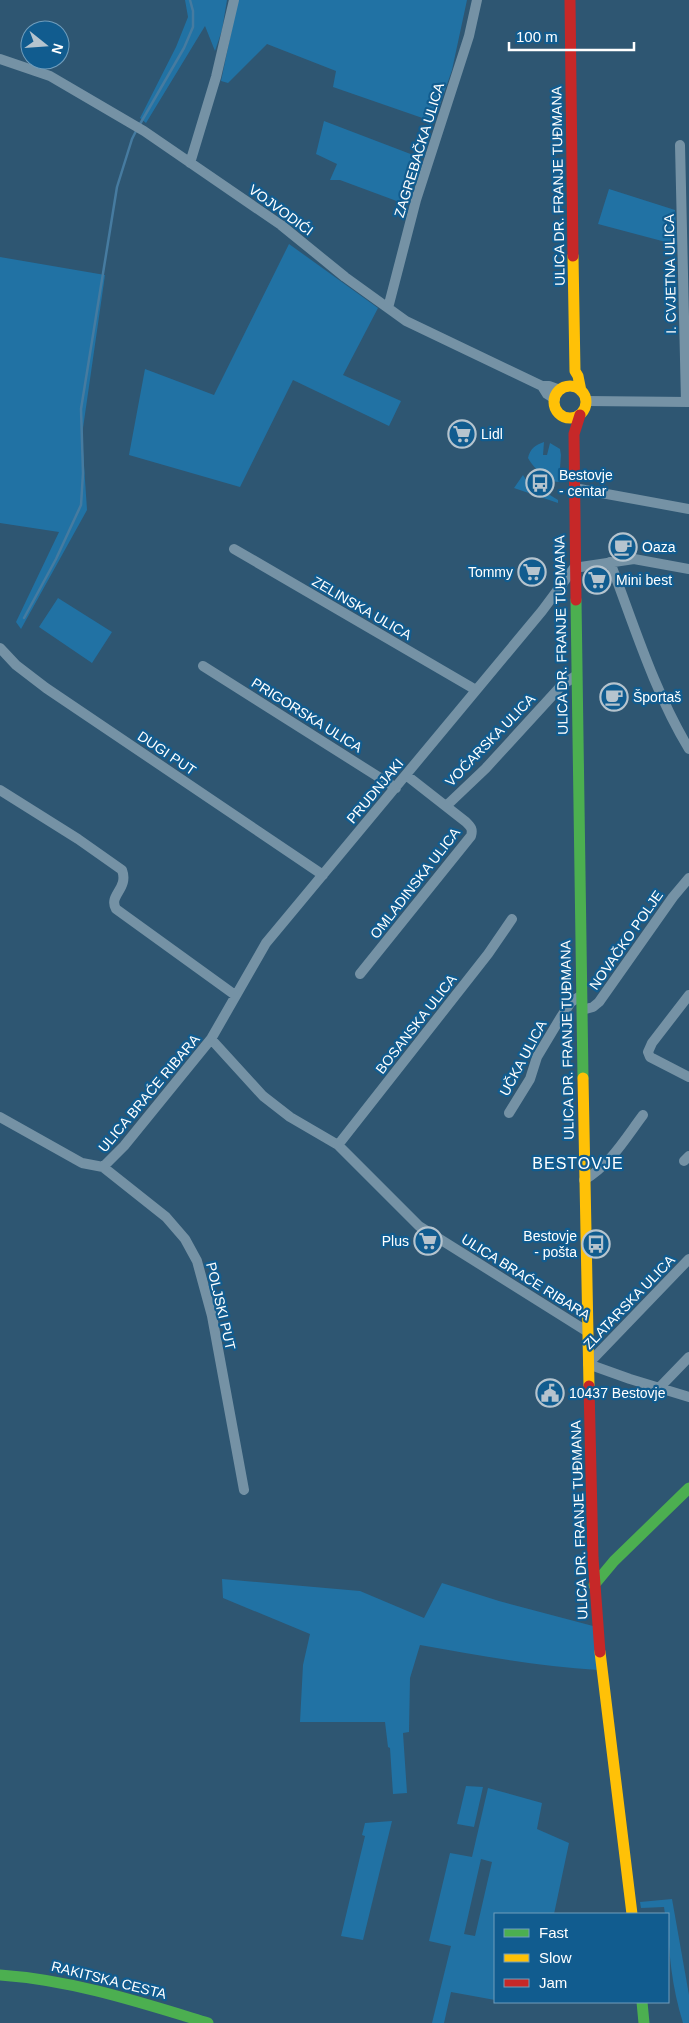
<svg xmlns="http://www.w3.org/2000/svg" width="689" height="2023" font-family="Helvetica,sans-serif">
  <rect width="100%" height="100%" fill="#2e5672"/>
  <path fill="#2172a4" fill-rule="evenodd" d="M185,0H227L222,30L215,51L205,26L146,123L140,118L176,47L188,17Z
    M238,0H467L452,70L434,122L333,87L336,71L267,44L228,83L221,81Z
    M324,121L421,158L412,185L402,203L340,180H330L337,164L316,154Z
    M609,189L675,210L677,245L598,224Z
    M289,244L378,308L343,375L401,401L389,426L293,380L240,487L129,455L145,369L214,395Z
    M0,257L105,275L82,435L87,510L21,629L16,622L59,532L0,523Z
    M544,442L543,455H547L550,443L560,449L561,455L559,482C546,482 534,468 528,458C530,449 535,445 544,442Z
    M523,475L527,481L558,500V503L514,488Z
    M58,598L112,632L92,663L39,627Z
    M222,1579L360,1591L424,1618L442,1583L499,1601L593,1626L598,1670C538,1666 480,1656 420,1645L410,1678L409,1732L403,1733L407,1793L393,1794L390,1748L388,1747L385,1722H300L303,1665L310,1634L223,1598Z
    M466,1786L483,1787L474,1827L457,1824Z
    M488,1788L542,1803L537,1829L569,1843L554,1914H495V2000L451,1992L444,2023H432L451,1946L429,1941L450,1853L472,1857ZM481,1859L492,1862L475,1936L464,1934Z
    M392,1821L363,1940L341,1936L365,1836L362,1835L365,1823Z
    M672,1899L689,1995V2023H683C672,1987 668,1952 668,1914H665L664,1907L641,1908L640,1902Z"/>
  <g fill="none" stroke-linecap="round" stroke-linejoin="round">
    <path stroke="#467ba0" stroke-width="2.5" d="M140,124L184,48L193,27V11L190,0
      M24,618L56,559L81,505L83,473L81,409L117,187L132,139L137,129"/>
    <path stroke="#7592a5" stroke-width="10" d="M0,59L50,76L144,131L281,225L345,277L406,321L542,386H549L560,390
      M680,145L686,402
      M190,163L216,77L234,0
      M388,308L416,200L469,36L477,0
      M542,386L547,394L555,399
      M586,401L689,402
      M574,488L689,509
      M234,549L476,690
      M610,562C634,625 654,691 689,749
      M0,648L16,665L46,688L323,875
      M203,666L396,788
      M0,790L78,839L122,870C129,889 108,895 116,909L235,995
      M446,806L486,768L562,685L577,675
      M360,974L471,836C473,829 471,827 466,822L406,775
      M689,995L652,1043L648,1052L650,1057L689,1077
      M582,1010L593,1007L599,1002L673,897L689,878
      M211,1039L266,943L542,611L574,568L634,559L689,569
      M509,1113L530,1079L537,1057L561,1017L571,1002L582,995
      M0,1117L82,1163L103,1167L166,1217L185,1239L197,1261L212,1316L244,1490
      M338,1145L488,954L512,919
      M684,1161L689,1156
      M103,1167L124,1146L211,1039L263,1096L290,1117L338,1145L419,1226L588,1332
      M584,1180C610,1165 625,1139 643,1115
      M689,1259L588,1364L630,1379L689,1397
      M660,1387L689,1357"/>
    <path stroke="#4caf50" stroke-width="11" d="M576,600L583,1078
      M594,1585L614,1561L689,1488
      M0,1975C72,1980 139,2002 208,2023
      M642,2002L644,2023"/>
    <path stroke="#ffc107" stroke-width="11" d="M573,256L575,371L578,376L581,391
      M554 402a16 16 0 1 1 32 0a16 16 0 1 1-32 0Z
      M583,1078L589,1386
      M600,1652L632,1914"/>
    <path stroke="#c62828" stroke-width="11" d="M570,0L573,256
      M576,600L574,434L580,415
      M589,1386L593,1558L600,1652"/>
  </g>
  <defs>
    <g id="supermarket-ring" transform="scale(1.4375)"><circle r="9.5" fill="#115c8f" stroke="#b6c4ce" stroke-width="1.5"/><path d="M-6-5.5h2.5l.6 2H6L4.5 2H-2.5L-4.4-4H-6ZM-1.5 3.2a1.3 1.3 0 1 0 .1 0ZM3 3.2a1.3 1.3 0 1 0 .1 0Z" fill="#b6c4ce"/></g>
    <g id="bus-ring" transform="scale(1.4375)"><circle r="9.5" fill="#115c8f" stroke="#b6c4ce" stroke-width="1.5"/><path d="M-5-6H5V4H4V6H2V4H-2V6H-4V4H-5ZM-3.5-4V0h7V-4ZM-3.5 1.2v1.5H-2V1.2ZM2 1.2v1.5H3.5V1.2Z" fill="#b6c4ce"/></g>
    <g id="cafe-ring" transform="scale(1.4375)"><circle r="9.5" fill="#115c8f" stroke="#b6c4ce" stroke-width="1.5"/><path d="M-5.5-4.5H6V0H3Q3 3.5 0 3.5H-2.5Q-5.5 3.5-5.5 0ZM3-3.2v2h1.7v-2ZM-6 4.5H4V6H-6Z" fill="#b6c4ce"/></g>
    <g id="civic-ring" transform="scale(1.4375)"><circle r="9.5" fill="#115c8f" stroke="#b6c4ce" stroke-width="1.5"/><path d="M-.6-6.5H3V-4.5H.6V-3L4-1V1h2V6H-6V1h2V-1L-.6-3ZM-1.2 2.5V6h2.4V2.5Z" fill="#b6c4ce"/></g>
  </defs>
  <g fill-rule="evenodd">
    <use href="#supermarket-ring" x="462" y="434"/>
    <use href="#bus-ring" x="540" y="483"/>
    <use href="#cafe-ring" x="623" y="547"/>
    <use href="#supermarket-ring" x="532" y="572"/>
    <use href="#supermarket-ring" x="597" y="580"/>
    <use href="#cafe-ring" x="614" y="697"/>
    <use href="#supermarket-ring" x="428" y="1241"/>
    <use href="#bus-ring" x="596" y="1244"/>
    <use href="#civic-ring" x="550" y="1393"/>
  </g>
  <g text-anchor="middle" stroke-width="4.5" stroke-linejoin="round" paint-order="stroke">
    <g font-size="14" fill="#fff" stroke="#115c8f">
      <text transform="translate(419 150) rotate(-73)" y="5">ZAGREBAČKA ULICA</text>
      <text transform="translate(558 186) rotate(-91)" y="5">ULICA DR. FRANJE TUĐMANA</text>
      <text transform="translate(281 210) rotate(36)" y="5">VOJVODIĆI</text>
      <text transform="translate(670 274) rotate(-91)" y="5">I. CVJETNA ULICA</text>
      <text transform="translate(362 608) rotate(30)" y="5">ZELINSKA ULICA</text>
      <text transform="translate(561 635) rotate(-91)" y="5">ULICA DR. FRANJE TUĐMANA</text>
      <text transform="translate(307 715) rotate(32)" y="5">PRIGORSKA ULICA</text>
      <text transform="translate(490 740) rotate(-46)" y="5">VOĆARSKA ULICA</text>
      <text transform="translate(167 753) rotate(34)" y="5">DUGI PUT</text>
      <text transform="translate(375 791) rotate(-50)" y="5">PRUDNJAKI</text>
      <text transform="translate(415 883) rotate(-52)" y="5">OMLADINSKA ULICA</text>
      <text transform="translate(626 940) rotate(-55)" y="5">NOVAČKO POLJE</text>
      <text transform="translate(416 1024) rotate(-52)" y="5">BOSANSKA ULICA</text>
      <text transform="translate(567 1040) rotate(-91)" y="5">ULICA DR. FRANJE TUĐMANA</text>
      <text transform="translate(523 1058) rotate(-62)" y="5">UČKA ULICA</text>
      <text transform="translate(149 1093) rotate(-50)" y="5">ULICA BRAĆE RIBARA</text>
      <text transform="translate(526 1277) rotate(32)" y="5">ULICA BRAĆE RIBARA</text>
      <text transform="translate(629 1302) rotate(-46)" y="5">ZLATARSKA ULICA</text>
      <text transform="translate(221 1306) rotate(77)" y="5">POLJSKI PUT</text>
      <text transform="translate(579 1520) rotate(-92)" y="5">ULICA DR. FRANJE TUĐMANA</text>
      <text transform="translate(109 1980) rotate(14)" y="5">RAKITSKA CESTA</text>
    </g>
    <g font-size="14" fill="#fff" stroke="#115c8f" text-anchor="start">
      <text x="481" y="439">Lidl</text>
      <text x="559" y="480">Bestovje<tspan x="559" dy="16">- centar</tspan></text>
      <text x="642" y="552">Oaza</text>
      <text x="513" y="577" text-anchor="end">Tommy</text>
      <text x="616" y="585">Mini best</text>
      <text x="633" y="702">Športaš</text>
      <text x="577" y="1241" text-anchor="end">Bestovje<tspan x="577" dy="16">- pošta</tspan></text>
      <text x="409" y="1246" text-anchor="end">Plus</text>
      <text x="569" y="1398">10437 Bestovje</text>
    </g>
    <g font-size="16" letter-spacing="1" fill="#fff" stroke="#115c8f">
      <text x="578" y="1169">BESTOVJE</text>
    </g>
  </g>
  <rect x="494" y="1913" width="175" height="90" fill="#115c8f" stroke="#709dbc"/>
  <rect x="504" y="1929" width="25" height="8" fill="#4caf50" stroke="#709dbc"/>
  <text x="539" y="1938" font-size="15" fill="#ffffff">Fast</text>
  <rect x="504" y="1954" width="25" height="8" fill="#ffc107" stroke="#709dbc"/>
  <text x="539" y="1963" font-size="15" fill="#ffffff">Slow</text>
  <rect x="504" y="1979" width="25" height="8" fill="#c62828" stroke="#709dbc"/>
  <text x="539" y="1988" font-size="15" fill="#ffffff">Jam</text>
  <g transform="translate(45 45) rotate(107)"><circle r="24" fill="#115c8f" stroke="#709dbc"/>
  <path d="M0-4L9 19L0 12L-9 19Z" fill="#b6c4ce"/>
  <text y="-8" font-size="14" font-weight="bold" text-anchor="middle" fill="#ffffff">N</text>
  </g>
  <path d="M509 42v8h125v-8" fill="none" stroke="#ffffff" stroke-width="2.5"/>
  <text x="516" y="42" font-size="15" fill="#ffffff" stroke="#115c8f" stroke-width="4" paint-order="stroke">100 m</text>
</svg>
